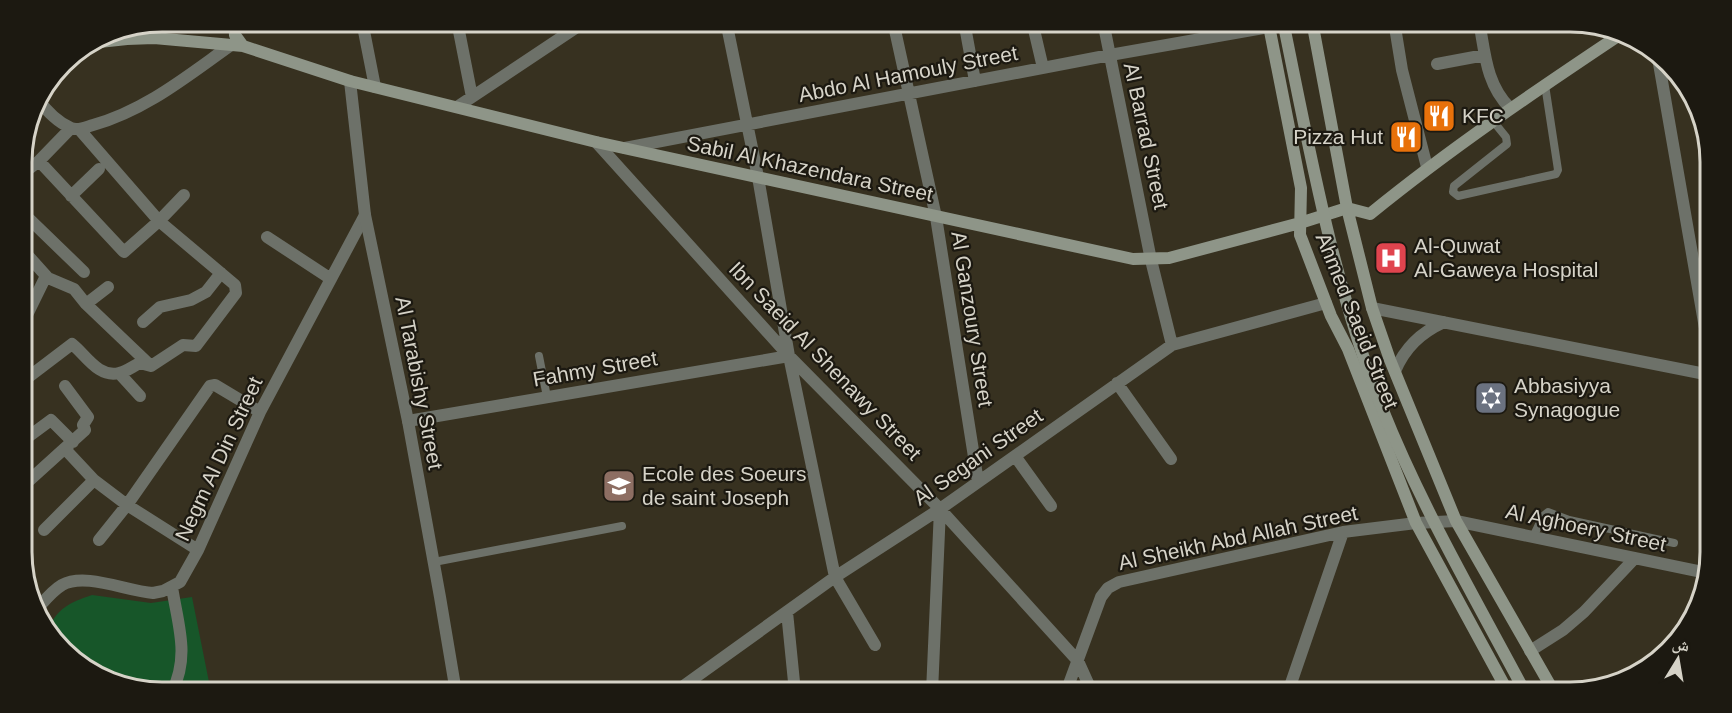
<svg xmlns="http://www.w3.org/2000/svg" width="1732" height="713" font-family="Helvetica,'Noto Naskh Arabic',sans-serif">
  <rect width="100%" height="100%" fill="#373120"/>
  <path fill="#175629" d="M92,595L151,603L192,597L211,692H162L108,681L50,637L47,630C59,607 69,603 92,595Z"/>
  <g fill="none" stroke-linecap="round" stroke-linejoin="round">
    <path stroke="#6d7169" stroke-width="8" d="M1493,121L1506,137L1507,144L1454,186L1453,192L1458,196L1556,174L1558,170L1545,85
      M539,356L547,397
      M1533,537L1543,516L1548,512L1569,520L1674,543
      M434,562L622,526"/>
    <path stroke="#6d7169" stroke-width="12" d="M362,21L375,87
      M457,21L472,97
      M726,21L758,177L789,356L835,577L875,645
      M893,21L936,217L978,482
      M964,21L975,81
      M1032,21L1043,68
      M1103,21L1151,260L1172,345
      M1394,21L1402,70L1427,167
      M1479,21C1485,53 1486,84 1510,108
      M1658,58L1710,357
      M1437,64L1485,55
      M37,98C45,109 57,122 71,128C78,131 86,127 93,125C146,110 187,76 231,45
      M457,107L586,21
      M596,142L789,356L940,509L1078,661L1092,692
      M625,148L1110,55L1269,27
      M39,161L124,252L159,221L184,195
      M21,175L39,161L71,128
      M71,196L99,169
      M21,211L84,272
      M267,237L331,279
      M22,249L48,278L74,289L86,304L151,366
      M86,304L108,287
      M1372,308L1710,375
      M143,322L160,307L191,300L206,292L221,273
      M22,325L46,276
      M1395,371C1405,348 1420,333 1444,322
      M119,373L140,396
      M22,382L72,344C86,355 98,378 119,373C126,372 133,366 140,363L151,366L183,345L196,346L236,293L235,285L159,221L79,129
      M1117,383L1171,459
      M408,421L789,356
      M28,437L51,420L73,442
      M65,449L94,480L127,505L198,550
      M1015,456L1051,506
      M22,487L85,430L83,425L88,417L65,386
      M44,530L94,480
      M99,540L127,505L210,386L215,385L260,412
      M38,608C45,600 52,591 62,585C85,572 126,591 153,593L163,591L180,582L198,550L260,412L365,215
      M787,612L795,692
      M1530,651L1563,630L1584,612L1635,558
      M172,692C190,655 178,626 172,587
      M675,692L835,577L940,509L1172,345L1326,303
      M932,692L940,509
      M1066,692L1101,597L1108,588L1119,582L1343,532L1416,523L1456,521L1707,573
      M1288,692L1343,532"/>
    <path stroke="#6d7169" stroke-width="12" d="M350,81L365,215L408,421L440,597L456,692"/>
    <path stroke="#8e9588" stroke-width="12" d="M234,21L235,35L243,46
      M1268,21L1301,188L1300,235L1302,240L1331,316L1348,349L1416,523L1508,692
      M1312,21L1347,208L1372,308L1390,360L1456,521L1554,692
      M77,51L99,42L127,39L154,38L243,46L350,81L596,142L1133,259L1169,258L1300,223L1347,208L1370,214C1451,148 1537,90 1624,32"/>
    <path stroke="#8e9588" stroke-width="12" d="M1283,21C1310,152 1333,283 1382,408C1421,506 1475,598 1525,692"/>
  </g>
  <defs>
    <g id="restaurant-square" transform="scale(1.725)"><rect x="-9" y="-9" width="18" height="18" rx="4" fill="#e8710a" stroke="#1c1911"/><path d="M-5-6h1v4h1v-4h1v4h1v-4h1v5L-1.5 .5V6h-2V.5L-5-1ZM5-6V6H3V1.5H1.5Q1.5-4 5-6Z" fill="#fff"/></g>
    <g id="hospital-square" transform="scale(1.725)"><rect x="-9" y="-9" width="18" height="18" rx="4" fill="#e0444e" stroke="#1c1911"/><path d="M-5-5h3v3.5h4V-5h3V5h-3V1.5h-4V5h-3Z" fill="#fff"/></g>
    <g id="synagogue-square" transform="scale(1.725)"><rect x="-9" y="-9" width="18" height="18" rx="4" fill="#6b7280" stroke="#1c1911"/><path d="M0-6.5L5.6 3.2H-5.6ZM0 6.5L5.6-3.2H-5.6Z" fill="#fff"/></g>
    <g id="school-square" transform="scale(1.725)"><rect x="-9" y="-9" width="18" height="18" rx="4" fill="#8d6e63" stroke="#1c1911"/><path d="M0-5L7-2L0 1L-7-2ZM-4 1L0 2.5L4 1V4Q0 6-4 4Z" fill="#fff"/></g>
  </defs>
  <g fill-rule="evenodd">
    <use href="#restaurant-square" x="1439" y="116"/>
    <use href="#restaurant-square" x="1406" y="137"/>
    <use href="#hospital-square" x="1391" y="258"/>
    <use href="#synagogue-square" x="1491" y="398"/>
    <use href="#school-square" x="619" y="486"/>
  </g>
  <g text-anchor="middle" stroke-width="4.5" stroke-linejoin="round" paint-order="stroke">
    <g font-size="21" fill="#d6d3c8" stroke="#1c1911">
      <text transform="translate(908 74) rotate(-11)" y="7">Abdo Al Hamouly Street</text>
      <text transform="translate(1146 136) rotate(78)" y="7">Al Barrad Street</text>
      <text transform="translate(810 169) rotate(12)" y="7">Sabil Al Khazendara Street</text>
      <text transform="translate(972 319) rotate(81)" y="7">Al Ganzoury Street</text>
      <text transform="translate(1357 321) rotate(68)" y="7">Ahmed Saeid Street</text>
      <text transform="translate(825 361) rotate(46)" y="7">Ibn Saeid Al Shenawy Street</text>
      <text transform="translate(595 369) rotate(-10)" y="7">Fahmy Street</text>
      <text transform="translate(419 383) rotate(79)" y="7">Al Tarabishy Street</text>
      <text transform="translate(978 457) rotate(-35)" y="7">Al Segani Street</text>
      <text transform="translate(219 459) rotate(-65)" y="7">Negm Al Din Street</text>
      <text transform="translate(1586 528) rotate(12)" y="7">Al Aghoery Street</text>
      <text transform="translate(1238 538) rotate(-12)" y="7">Al Sheikh Abd Allah Street</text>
    </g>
    <g font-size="21" fill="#d6d3c8" stroke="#1c1911" text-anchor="start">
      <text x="1462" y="123">KFC</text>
      <text x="1383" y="144" text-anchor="end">Pizza Hut</text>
      <text x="1414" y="253">Al-Quwat<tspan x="1414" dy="24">Al-Gaweya Hospital</tspan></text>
      <text x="1514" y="393">Abbasiyya<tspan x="1514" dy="24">Synagogue</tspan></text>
      <text x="642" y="481">Ecole des Soeurs<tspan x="642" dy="24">de saint Joseph</tspan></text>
    </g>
  </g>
  <path d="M0 0H1732V713H0ZM162 32H1570A130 130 0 0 1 1700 162V552A130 130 0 0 1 1570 682H162A130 130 0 0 1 32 552V162A130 130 0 0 1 162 32Z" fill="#1c1911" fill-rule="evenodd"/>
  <path fill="none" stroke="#d6d3c8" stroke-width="3" d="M162 32H1570A130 130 0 0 1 1700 162V552A130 130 0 0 1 1570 682H162A130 130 0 0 1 32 552V162A130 130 0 0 1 162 32Z"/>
  <g transform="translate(1678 659) rotate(11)" stroke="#1c1911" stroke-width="4.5" paint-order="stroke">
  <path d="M0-4.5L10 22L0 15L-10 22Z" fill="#d6d3c8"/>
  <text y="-9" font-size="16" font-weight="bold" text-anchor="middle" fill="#d6d3c8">ش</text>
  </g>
</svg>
